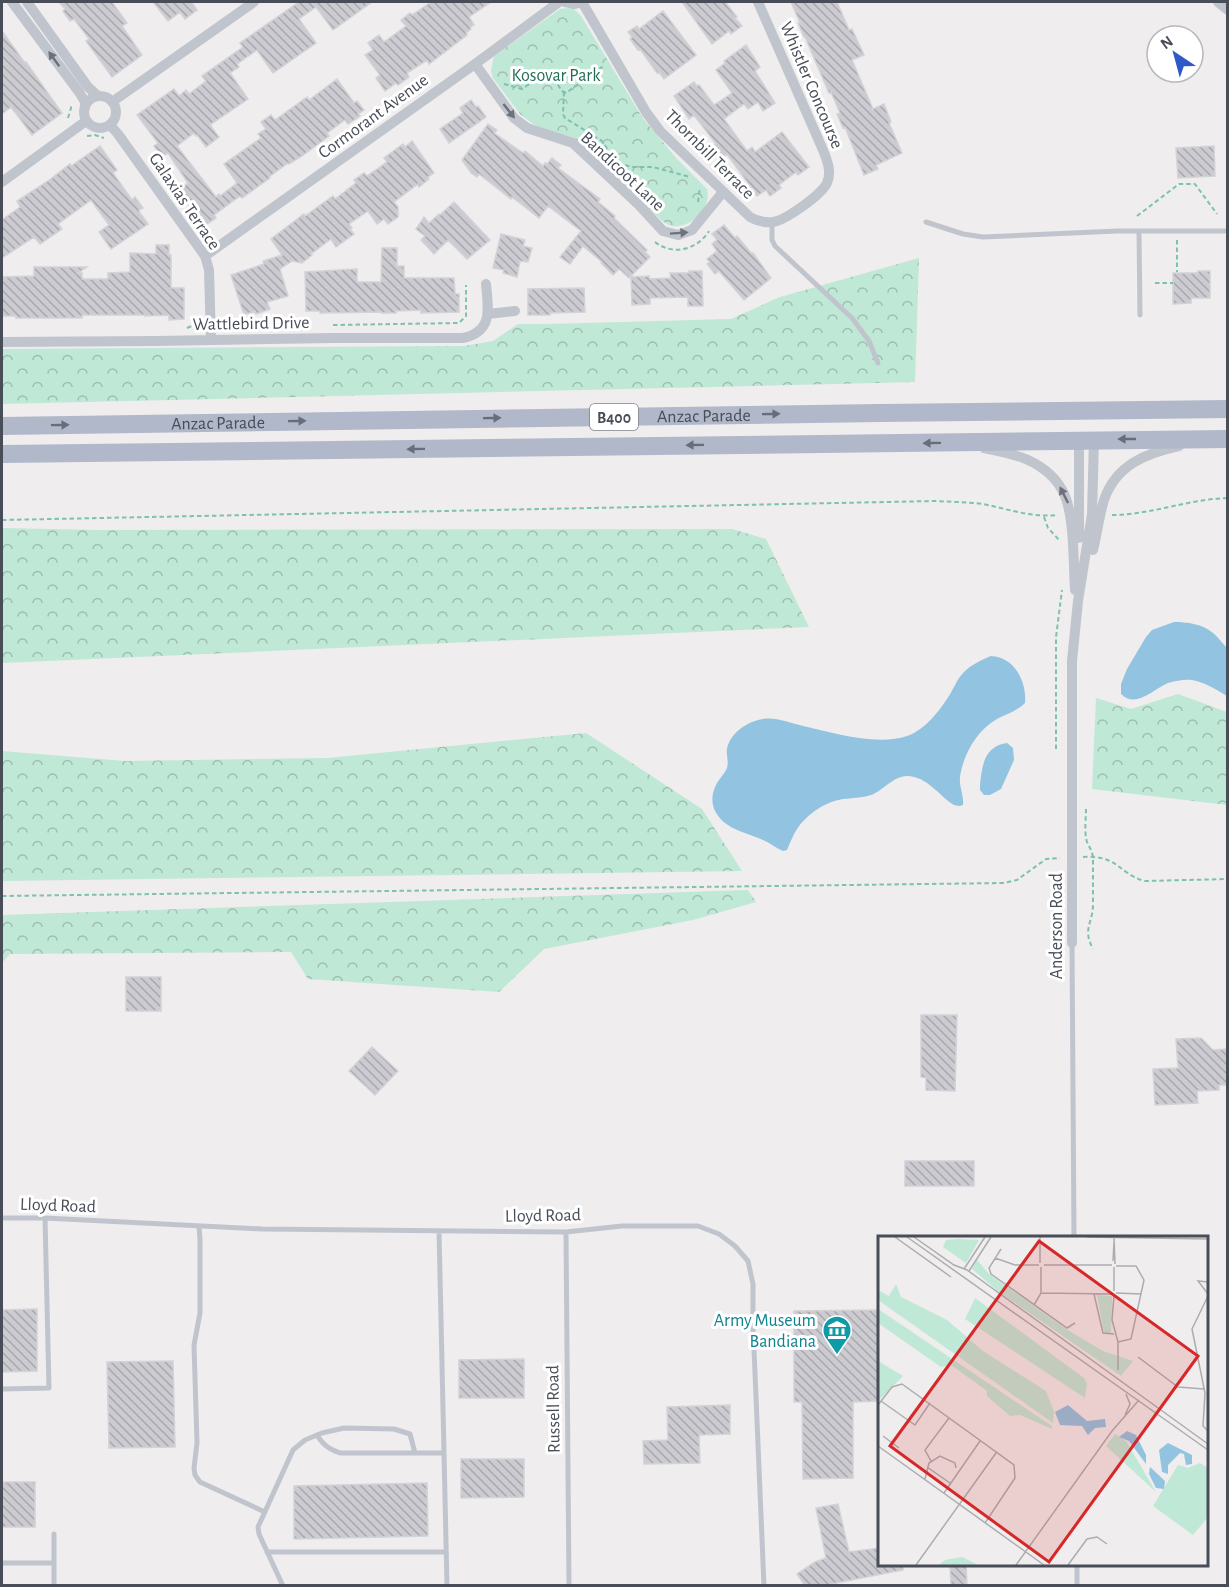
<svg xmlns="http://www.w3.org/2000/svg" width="1229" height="1587" font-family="'Alegreya Sans',sans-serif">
  <defs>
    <pattern id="forest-crowns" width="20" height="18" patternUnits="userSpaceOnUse" patternTransform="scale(1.5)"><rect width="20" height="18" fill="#c0e8d6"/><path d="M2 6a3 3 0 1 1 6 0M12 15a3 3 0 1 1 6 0" fill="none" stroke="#9ebeb0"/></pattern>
    <pattern id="building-back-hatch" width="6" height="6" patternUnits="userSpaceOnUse" patternTransform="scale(1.5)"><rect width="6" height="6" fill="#cbcbd1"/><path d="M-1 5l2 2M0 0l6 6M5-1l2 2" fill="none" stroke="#a7a7ac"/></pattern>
  </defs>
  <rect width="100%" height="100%" fill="#efeded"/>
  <path fill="url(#forest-crowns)" d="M568,8H573L581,16L642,117L677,159L707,189C712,208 691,229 672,226C667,225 664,222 660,219L585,148L533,124L520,114L493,78L491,71L494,56L560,9Z
    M919,258L915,382L2,404V349L464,346L493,341L518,324H548L731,319L780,297Z
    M2,528L99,530L732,529L766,539L809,627L2,663Z
    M1178,694L1227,712V805L1092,789L1096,698L1131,709Z
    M586,733L702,809L742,871L2,881V751L125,761L327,758Z
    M748,890L756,902L693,920L544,949L499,992L308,979L291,952L10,954L2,963V915Z"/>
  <path fill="#92c3e0" d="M1174,622C1187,622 1203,624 1213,633C1218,637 1222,643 1227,648V696C1217,690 1204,682 1192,680C1185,679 1175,681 1168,683C1153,689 1136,709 1121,694V684L1127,669L1146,637L1152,630Z
    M991,656C1014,657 1027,681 1025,703C1017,711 1007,714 997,719C977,730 963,755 960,777C959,787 964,795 963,805L959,806L954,805C939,796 927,776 907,776C893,776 883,791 871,795C862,798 852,798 843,799C825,802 807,814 797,829C793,835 790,843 787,850L783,851C776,848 770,843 763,840C748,833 729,830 719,817C710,806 711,794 717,783C720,778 725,773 727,768C729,762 726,755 727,749C730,733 748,721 763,719C776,717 790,723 803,726C833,733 877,746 907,736C925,730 939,711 949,696C954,688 957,679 964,672C971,665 981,660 991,656Z
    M1007,743L1013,748L1014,760L1001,789L990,795H984L980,790V785C982,766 984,746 1007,743Z"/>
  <path fill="url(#building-back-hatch)" stroke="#d2d2d8" stroke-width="1.5" d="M59,2H112L127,23L122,26L142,55L112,77L86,41L89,39L74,19L70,21L63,11L65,9Z
    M153,2H194L192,3L197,10L185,19L180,12L168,21Z
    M299,2H372L333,30L316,7L299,19L316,43L273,73L257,50L237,64L239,67L230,73L248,99L210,125L219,137L206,147L197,135L196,136L194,133L177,146L216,197L219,194L220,196L237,183L224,164L261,138L258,134L266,129L261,122L271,115L275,120L307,97L309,100L337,79L354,103L357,101L364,110L358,114L360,116L348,124L345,120L327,133L329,136L302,156L289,164L288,163L269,177L270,178L242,198L240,196L214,215L216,218L204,226L178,190L188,183L168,153L162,157L154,146L158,143L137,115L174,89L179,96L186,90L189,94L206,81L202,76L243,47L240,43Z
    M431,2H491L469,17L474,25L470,27L471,29L466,33L467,35L429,64L427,60L407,73L409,77L398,85L396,83L385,91L376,78L380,75L365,55L373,50L368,43L379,35L384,42L406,26L401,20L410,13L412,15Z
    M682,2H725L737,17L735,18L742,26L731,34L729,31L712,44Z
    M791,2H837L849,30L852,29L864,55L852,60L873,109L884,104L891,122L889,123L902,153L876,165L878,169L864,175L845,127L843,128L837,114L840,113L831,92L829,93L805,37H804L798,23H800Z
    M663,11L696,55L664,79L659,72L657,73L640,49L638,50L630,39L632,37L628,32L637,26L639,29Z
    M2,31L25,63L26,62L62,113L32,135L11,107L2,114Z
    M746,45L760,67L755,71L775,103L763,111L758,102L748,109L744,104L724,119L747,151L752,147L755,152L782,132L809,167L798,175L796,172L779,185L781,188L770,196L766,190L757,196L727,154L722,158L713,146L716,144L694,115L689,119L674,96L694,82L697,86L699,85L714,105L732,93L716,70L725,63L724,61Z
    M471,100L476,107L478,106L486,117L449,143L440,129L463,113L460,108Z
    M488,124L497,130L494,133L523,153L525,151L543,166L545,163L547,164L552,158L561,165L558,168L600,199L598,202L615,216L614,218L647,250L645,252L650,257L629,278L619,269L613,275L601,263L602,262L583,246L570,264L560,257L581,231L548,206L539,218L512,197L511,199L479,174L477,177L471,173L462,160Z
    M412,141L434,173L428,177L429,179L419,187L418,184L394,202L398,207V217L388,224L384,219L377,224L368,211L349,224L352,228L350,229L354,234L336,247L331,239L311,254L312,255L302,263L292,261L280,269L288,296L267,302L270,309L256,314L255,311L244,315L231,275L264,264L263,261L282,255L271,239L304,214L305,216L333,196L335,199L356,183L354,180L364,173L367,176L387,162L384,158L403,144L405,147Z
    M100,146L117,170L113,173L132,200L135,197L143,208L139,210L140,213L148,224L111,249L99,232L109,225L91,200L58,224L62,229L40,244L34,237L2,258V220L20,207L17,201L48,181L70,164L71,166Z
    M1214,146L1215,176L1178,178L1176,148Z
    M454,202L490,240L467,259L448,240L434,254L421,240L425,236L416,229L424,217L429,223L439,214L440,215Z
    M724,225L735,238L737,236L752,254L753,253L771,278L744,300L719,271L715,274L707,264L710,262L707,259L717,251L712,244L717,240L712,234Z
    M501,234L525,240L523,246L532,248L528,262L520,261L517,277L503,273L504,270L493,268Z
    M156,245H169V255H171V288H184V319L169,320V315L145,316V315H82V318H16V316H2V277L34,276V267H87L78,273H82V279H108V273L130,272V253L156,254Z
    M382,248H397V266H404V278H454L455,294H459V312L421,313V310L396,311V313H382V312L320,313V311H306L305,272L357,269V282H381Z
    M689,271H702L703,306H688V297L650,298V304L632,305L631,277L649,276L650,279L671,278L670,273H689Z
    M1198,271H1210V298H1191V303L1173,304V273H1198Z
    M584,288L585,312L550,313V315H528V289Z
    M126,977H161V1011H126Z
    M921,1015H957L955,1091L926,1090V1078L921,1077Z
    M1201,1038L1213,1050L1227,1049V1085H1219V1090L1197,1091L1198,1103L1155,1105L1153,1069L1178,1068L1176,1039Z
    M372,1047L398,1071L375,1095L349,1071Z
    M905,1161H974V1186H905Z
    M37,1309V1371L2,1372V1310Z
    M879,1310V1401L853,1402V1478L803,1479L802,1402H794V1311Z
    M524,1359V1398H459V1360Z
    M173,1361L175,1447L109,1448L107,1362Z
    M730,1405V1434L699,1435L700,1463L644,1464L643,1441L668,1440L667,1407Z
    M461,1459H524V1497L461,1498Z
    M2,1482H35V1527H2Z
    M427,1483L428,1536L294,1539V1486Z
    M838,1504L849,1552L879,1548V1564H903V1570L821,1586H805L797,1574L815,1562L826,1558L816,1508Z
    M950,1564H966L967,1586H951Z"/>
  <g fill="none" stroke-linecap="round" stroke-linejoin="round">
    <path stroke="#7dc2ab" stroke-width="2" stroke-dasharray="4.5 3" stroke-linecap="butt" d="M504,84L522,89C532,82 541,77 554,79L562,91L566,93L605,65
      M564,92L563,114L565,118L602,141L615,161L619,164L633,167H653L690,177
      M68,118L71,108V104
      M87,136L95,135L104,138
      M698,202L700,187
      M1137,216L1179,184H1195L1217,214
      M1177,240V272
      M655,242C673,256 697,250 709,231
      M1155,283H1173
      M333,325L459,323L466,316V285
      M187,328L194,325L197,318
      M1112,515C1151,515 1188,499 1228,498
      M1044,517L1048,528L1060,541
      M2,520L935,501C951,502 967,502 983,504C1008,509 1032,518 1058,515
      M1056,749V637L1062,590
      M1086,809C1086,819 1084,832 1087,842C1089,847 1092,850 1093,857C1093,872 1093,888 1093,904C1093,924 1082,928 1093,949
      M1083,857C1118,855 1117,872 1144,881L1228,879
      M2,896L1003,883L1017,880L1046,859L1060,858"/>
    <path stroke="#c0c5cd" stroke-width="5" d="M772,222V240L775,246L852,318L869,341L878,363
      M926,222L963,234L983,237L1117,231H1228
      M1139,231L1140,315
      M1072,943L1074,1238
      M2,1218H45L262,1229L566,1232L622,1226H698L719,1234L735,1246L748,1261L753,1284V1326L764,1586
      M199,1226L200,1240V1313L194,1345L197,1443L194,1468L195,1475L200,1482L265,1512
      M439,1231L447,1586
      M566,1232L569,1586
      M2,1389L49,1388L45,1218
      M317,1435C323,1445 329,1449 340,1453H444
      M54,1534V1586
      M267,1552H446
      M2,1563H54
      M1077,1564V1586
      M283,1586L259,1534L258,1527L293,1450L305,1440L322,1433L344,1428L394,1429L410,1434L415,1453"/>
    <path stroke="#c0c5cd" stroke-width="10" d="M12,2L79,92L85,102V108
      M27,2L88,87L98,96
      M565,2L575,4L582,2L646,112L660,131L750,217C757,221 764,223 773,222C786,220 821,195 827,183C832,172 827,160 823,150L758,2
      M1218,2L1228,10
      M475,64L514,118L527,128L573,143L639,205L663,231L678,235L692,230L723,192
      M84 112a16 16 0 1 1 32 0a16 16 0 1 1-32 0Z
      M112,102L254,2
      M110,125L118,134L205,256L209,270L211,340
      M2,182L86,121
      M205,256L475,64L559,2
      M488,314L515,311
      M2,342L155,341L333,338H463C494,331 488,308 486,284
      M1079,440V538
      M984,448C999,451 1015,454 1028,460C1067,478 1071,506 1073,544C1074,559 1074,575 1075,590
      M1093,550C1097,534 1099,517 1104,500C1116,465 1146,453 1179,446
      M1072,943V661L1078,601L1092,514L1094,439"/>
    <g stroke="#b0b8c9" stroke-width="18">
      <path id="s1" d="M2,426L880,413L1228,409"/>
      <path d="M2,454L1228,439"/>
    </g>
  </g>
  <defs><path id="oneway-solid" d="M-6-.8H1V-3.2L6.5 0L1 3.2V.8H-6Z" transform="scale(1.5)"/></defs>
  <g fill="#6c717b">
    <use href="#oneway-solid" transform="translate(54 59) rotate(-126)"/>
    <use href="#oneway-solid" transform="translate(509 111) rotate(52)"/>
    <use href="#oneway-solid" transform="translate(679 233) rotate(-4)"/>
    <use href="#oneway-solid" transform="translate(1064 495) rotate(-117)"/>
  </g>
  <g fill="#676d7a">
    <use href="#oneway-solid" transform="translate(771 414) rotate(-1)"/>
    <use href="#oneway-solid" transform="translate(492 418) rotate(-1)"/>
    <use href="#oneway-solid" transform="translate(297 421) rotate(-1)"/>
    <use href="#oneway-solid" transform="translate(60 425) rotate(-1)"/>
    <use href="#oneway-solid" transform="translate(1127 439) rotate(180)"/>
    <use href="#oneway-solid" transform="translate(932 443) rotate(179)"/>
    <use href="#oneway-solid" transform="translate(695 445) rotate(179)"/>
    <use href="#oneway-solid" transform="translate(416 449) rotate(179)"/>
  </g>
  <defs>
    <g id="museum-pin" transform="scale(1.5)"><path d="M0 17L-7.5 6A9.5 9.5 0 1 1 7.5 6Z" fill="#0f9aa8" stroke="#fff"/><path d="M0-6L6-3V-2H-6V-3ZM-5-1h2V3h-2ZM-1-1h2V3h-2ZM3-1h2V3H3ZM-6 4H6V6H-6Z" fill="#fff"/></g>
  </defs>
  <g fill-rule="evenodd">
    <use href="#museum-pin" x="837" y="1330"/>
  </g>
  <g text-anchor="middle" stroke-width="6" stroke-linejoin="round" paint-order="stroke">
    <rect fill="#fff" stroke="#7f828a" stroke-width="1.5" x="590" y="404" width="48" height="26" rx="4.5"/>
    <g font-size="16" font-weight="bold" fill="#484d58">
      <text x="614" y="423">B400</text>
    </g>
    <g font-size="18" fill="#226f55" stroke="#fff">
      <text x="556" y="81">Kosovar Park</text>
    </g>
    <g font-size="18" fill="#484d58" stroke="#fff">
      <text transform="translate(812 85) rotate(67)" y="6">Whistler Concourse</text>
      <text transform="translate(373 116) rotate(-36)" y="6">Cormorant Avenue</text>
      <text transform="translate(710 154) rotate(45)" y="6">Thornbill Terrace</text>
      <text transform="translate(623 171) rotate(43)" y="6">Bandicoot Lane</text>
      <text transform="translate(185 201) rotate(56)" y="6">Galaxias Terrace</text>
      <text transform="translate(251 323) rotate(-1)" y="6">Wattlebird Drive</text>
      <text dy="6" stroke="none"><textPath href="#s1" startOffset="702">Anzac Parade</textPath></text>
      <text dy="6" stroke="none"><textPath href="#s1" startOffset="216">Anzac Parade</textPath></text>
      <text transform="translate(1056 926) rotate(-90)" y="6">Anderson Road</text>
      <text transform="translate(58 1205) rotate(2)" y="6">Lloyd Road</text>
      <text transform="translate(543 1215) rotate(-1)" y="6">Lloyd Road</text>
      <text transform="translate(553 1409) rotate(-91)" y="6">Russell Road</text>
    </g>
    <g font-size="18" fill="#0d838f" stroke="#fff" text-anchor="end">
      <text x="816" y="1326">Army Museum<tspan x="816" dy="21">Bandiana</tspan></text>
    </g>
  </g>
  <g transform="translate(878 1236)">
    <rect width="330" height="330" fill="#efeded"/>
    <path d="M84,321L100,329H61L67,324Z" fill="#c0e8d6"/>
    <path d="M68,4L80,3L101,4L88,27L65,11ZM99,24L111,38L188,93L225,115L255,125L243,140L121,56L94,33ZM18,48L23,61L69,84L105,115L168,155L176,176L175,187L0,64V54L11,60ZM219,59L234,60L233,98L226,97ZM97,62L206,142L209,147L207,162L87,83ZM0,73L174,190V193L142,179L132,180L109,160V155L73,129L63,131L0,87ZM0,125L25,140L0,165ZM237,198L248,205L278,256L228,210ZM322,227L330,232V281L315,299L275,270L300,229L310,232Z" fill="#c0e8d6"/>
    <path d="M190,169L209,185L227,183L228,191L217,192L210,199L204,190L182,189L177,176ZM249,195L258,199L268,219V228L251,205L241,201ZM290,207L314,219V228L308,229L306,218L302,217L290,229V238L284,236L281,214ZM272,231L287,245L286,253L278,252L271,238Z" fill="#92c3e0"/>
    <path fill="none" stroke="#acadb1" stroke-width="1.5" d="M17,1L73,41M29,1L330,214M36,1L76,29L89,34L330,208M209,1L330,3M236,1L237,28M123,13L111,32L113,38L189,92L197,87M117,22L137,29H161M235,25L236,6M162,27V1M166,29H234M238,30H258L266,44L253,103L240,106M86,33L107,1M91,35L113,1M330,46L320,45L330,58M236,55V31M163,57L234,58M238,57L263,58M216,58L225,97L236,98M236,60L234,84L240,106M330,60L314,93L327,157L325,190L330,195M156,69L163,57V31M240,106V134M260,121L300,151L326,153M3,165L37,189L52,167M0,169L14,151L24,148L136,229L137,242L107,287M247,179L252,168L248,158M5,200L21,212M0,210L166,329M53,225L47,214L71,182M49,231L72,247M47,243L51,227L62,220L77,227L78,232M66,257L102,205M38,329L118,217M138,329L234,195L261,164M190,329L209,303L219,301L229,308"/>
    <path fill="#d62828" fill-opacity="0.15" stroke="#d62828" stroke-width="3" d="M161,5L320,120L171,326L12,210Z"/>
    <rect width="330" height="330" fill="none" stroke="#484d58" stroke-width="3"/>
  </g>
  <rect width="1229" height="1587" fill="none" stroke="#484d58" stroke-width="6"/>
  <g transform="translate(1175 54) rotate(324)"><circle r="28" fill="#ffffff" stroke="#b6b8bc" stroke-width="1.5"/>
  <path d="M0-4.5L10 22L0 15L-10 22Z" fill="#2f59c7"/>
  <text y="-9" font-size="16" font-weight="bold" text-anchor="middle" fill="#484d58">N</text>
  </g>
</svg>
